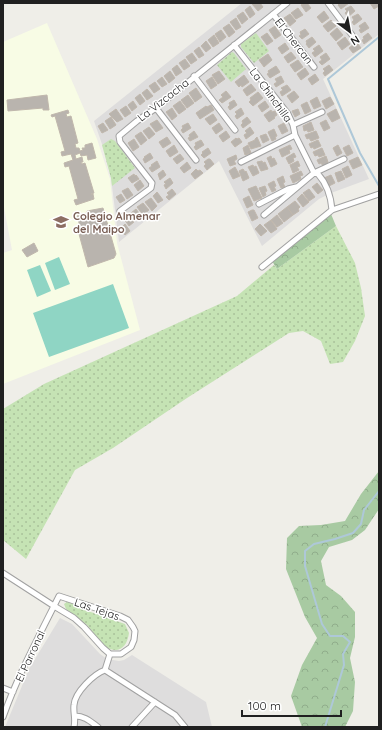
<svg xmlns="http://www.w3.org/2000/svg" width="382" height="730" font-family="Quicksand,sans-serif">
  <defs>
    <pattern id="grass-dots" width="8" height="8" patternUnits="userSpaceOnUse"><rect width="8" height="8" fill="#c5e3b4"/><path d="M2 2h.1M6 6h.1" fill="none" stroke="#a9c29a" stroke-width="1.8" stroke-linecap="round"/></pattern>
    <pattern id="forest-crowns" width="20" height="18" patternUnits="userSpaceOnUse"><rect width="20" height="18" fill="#a8caa2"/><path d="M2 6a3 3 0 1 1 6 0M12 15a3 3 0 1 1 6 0" fill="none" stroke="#90ad8b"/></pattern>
  </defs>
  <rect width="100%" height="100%" fill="#efeee8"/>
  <path fill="#dedddd" d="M242,3H379V34L323,79L369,179L331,193L319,199L262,246L219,161L119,242L111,178L104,150L94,121Z
    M60,618L72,624L100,654L107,659L119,661L124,660L132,655L206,702L212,727H5L29,669Z"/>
  <path fill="#f8fce5" d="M47,23L97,139L110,179L117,243L140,330L3,384V253L12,250L3,202V42Z"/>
  <path fill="url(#grass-dots)" d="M256,33L269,51L254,63L241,47V44Z
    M232,52L234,53L246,69L231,82L217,65Z
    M111,139L115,141L135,168L112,186L111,178L102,145Z
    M336,226L355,263L361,288L365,316L355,341L343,362L330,364L321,341L303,331L289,333L187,398L113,448L75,470L26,559L3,540V409L44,384L237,296L274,265L277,269Z
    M67,602H70L82,609L125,624L129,633C127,648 118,655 104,646L87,625L66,609L64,604Z"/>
  <path fill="url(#forest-crowns)" d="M331,214L336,226L277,269L272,261Z
    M379,471V509L365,530L352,540L329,547L321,561L326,585L341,596L355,612V637L350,658L355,682L353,711L345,727H302L291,696L302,665L317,638L305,617L286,569L287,538L299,526L321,525L345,521L361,494Z"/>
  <path fill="#8fd5c4" d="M59,257L70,284L55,290L45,263Z
    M40,265L51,291L37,297L27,270Z
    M113,284L129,328L49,357L33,313Z"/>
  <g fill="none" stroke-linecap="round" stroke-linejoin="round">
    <path stroke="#aec8d8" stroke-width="2" d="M379,37L328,79L360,153L379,186
      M325,727L344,665L343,654L350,642L343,636H330L322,624L305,566V551L314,544L335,539L353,533L361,524L364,510L379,491"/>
  </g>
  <path fill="#b9b4ae" stroke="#c0b7ac" d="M253,3H260L263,7L258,11L252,4Z
    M304,3H307L311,8L306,12L301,5Z
    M340,3H349L341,9L338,5Z
    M370,3H379V6L374,9Z
    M250,6L255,14L250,18L245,10Z
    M351,6L355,11L348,17L345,13L347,11L345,9Z
    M298,8L303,15L296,19L291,13Z
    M324,11L329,18L322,23L317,17Z
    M243,12L248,19L242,24L237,16Z
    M290,14L296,21L290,26L284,18Z
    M358,14L362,19L354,25L352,22L354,20L352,17Z
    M236,18L241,27L236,30L230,22Z
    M331,20L336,26L328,32L323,26Z
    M365,22L369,28L361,33L359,30L361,29L359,26Z
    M229,24L235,32L229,37L223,28Z
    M275,26L281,35L275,39L269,30Z
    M337,28L343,35L336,41L330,34Z
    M305,29L309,34L302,39L299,36L301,35L300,32Z
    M221,30L226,37L220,42L215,34Z
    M267,33L273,41L267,45L261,37Z
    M368,33L372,38L364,44L362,40L364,39L363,37Z
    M214,35L219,43L213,47L208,40Z
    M312,37L316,42L309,48L306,44L307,43L306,41Z
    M345,37L350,44L342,50L337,43Z
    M206,41L211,48L206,52L201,46Z
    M285,43L289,49L282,54L278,48Z
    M354,44L356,46L358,44L361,48L353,53L349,48Z
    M319,45L323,51L315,57L312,53L315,51L313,49Z
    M199,47L204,55L199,58L194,51Z
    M291,52L296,58L288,63L284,57Z
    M192,53L197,60L191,64L186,57Z
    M326,53L330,59L322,65L319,62L322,60L320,57Z
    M268,54L272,60L264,67L259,60Z
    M185,59L190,66L184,70L179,63Z
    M298,60L303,67L295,72L290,65Z
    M177,65L182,72L176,76L172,69Z
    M329,65L333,70L325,76L323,73L325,71L323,69Z
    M276,66L280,72L270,78L267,74L269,73L268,71Z
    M305,68L309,74L301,80L297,74Z
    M170,71L175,78L169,83L164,76Z
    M219,71L225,79L218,84L212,75Z
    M315,74L319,80L312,85L308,79Z
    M244,75L249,82L242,87L241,85L239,87L235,82Z
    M281,76L284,82L276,87L274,84L277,82L275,79Z
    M162,77L167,84L162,87L157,81Z
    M212,77L217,85L211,89L206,81Z
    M155,82L160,89L154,93L149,86Z
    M251,84L256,90L247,96L243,90Z
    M287,85L291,90L282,96L280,92L283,90L281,88Z
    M196,88L202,97L195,102L189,93Z
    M147,89L153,96L147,100L142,93Z
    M226,91L231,97L222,103L219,100L223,97L221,95Z
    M294,91L299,97L292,103L287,96Z
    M258,92L263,98L253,106L249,102L251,100L250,98Z
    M140,94L145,101L140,105L135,98Z
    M47,95L49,110H43V108L8,111L7,100Z
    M188,95L194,103L187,108L181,100Z
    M317,97L321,106L314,109L310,101Z
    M330,97L334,104L326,109L322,101Z
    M234,100L237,105L230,110L228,107L230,105L229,103Z
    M133,101L137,107L132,111L128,105Z
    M180,101L186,109L179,114L173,106Z
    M265,101L269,107L262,112L258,106Z
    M307,102L311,111L305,114L301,105Z
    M211,105L214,110L200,119L196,113L206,106L207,107Z
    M126,106L131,113L125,117L120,110Z
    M172,108L177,116L172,120L166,112Z
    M241,108L244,114L237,119L235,116L237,114L235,112Z
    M116,109L123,119L117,122L109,114Z
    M298,109L300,114L295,117L292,111Z
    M336,109L340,118L332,122L327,114Z
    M68,110L69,113L66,114L67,117L71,116L78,143L75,144L76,148H79L80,151L83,150L82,148H85V145L92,143L96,158L88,160L87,155L81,156L80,153L75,155L76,159L82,157L83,162H81L82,164L85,163L94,193L91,194H93L94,199L76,205L74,200L78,199L69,166L65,167L64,163L73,160L71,154L62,156L61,152L65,151L55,116L52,117L51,115Z
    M271,110L272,112L275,111L277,115L274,117L275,118L269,122L264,115Z
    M213,114L217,120L210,125L205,119Z
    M111,117L116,125L110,129L105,121Z
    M247,117L251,122L243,128L241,125L243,123L242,121Z
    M157,120L163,128L156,132L150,124Z
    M326,120L330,128L324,131L320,123Z
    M311,122L314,130L308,132L307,130L304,131L303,126Z
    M103,123L108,130L102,133L98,126Z
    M188,123L191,128L183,133L181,130L183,128L182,126Z
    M219,123L223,129L216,134L212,128Z
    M284,123L288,131L282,134L278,126Z
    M149,127L155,134L149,139L143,131Z
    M250,127L254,133L246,139L244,135L247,133L245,131Z
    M274,129L277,136L275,137L276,139L272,141L268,132Z
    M194,131L198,137L190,141L188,138L190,137L189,135Z
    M226,131L230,137L223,142L219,136Z
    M316,131L319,138L311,141L309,138L307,139L305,135Z
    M141,132L147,140L141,145L135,136Z
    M266,134L269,140L263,143L260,136Z
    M167,137L171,143L163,148L159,142Z
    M257,137L261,146L251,149L248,143L255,140V139Z
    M236,138L237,139L239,138L242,142L235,147L231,142Z
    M134,139L139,147L133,151L128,143Z
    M201,140L204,145L196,150L194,147L196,145L195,143Z
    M318,140L321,146L314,149L313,147L311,148L309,144Z
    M174,145L178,152L170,157L166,151Z
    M248,145L251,153L245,155L243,148Z
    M290,145L292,149L289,150L290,153L282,157L279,150Z
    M338,145L342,153L337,156L333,148Z
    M349,145L353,153L347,156L343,148Z
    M208,148L211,153L204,158L201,155L203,153L202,152Z
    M322,148L325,155L319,157L318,155L315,156L313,152Z
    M150,153L153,158L145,163L143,159L145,158L144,157Z
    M294,153L296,157L293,158L294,161L289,164L286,158Z
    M180,154L184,159L177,164L173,159Z
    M236,155L237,159L234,161L236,164L230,166L227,159Z
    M271,156L272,159L274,158L277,164L271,167L267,158Z
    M326,156L328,162L327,163V164L323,166L321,163L319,164L317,160Z
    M358,157L362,165L353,169L349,161Z
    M208,159H210L214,164L207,170L204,166L206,164L204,162Z
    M157,161L160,167L152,172L149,168L152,166L151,165Z
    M262,161L263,163L265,162L268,169L261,171L257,162Z
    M298,161L300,166L297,167L299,170L293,173L290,165Z
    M187,162L191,168L184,173L180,168Z
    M253,165L254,167L256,166L259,173L253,176L248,167Z
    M348,166L352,175L346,178L342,169Z
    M235,167L240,176L233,179L229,171Z
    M196,169L198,171L200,170L203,173L195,179L191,174Z
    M243,169L245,172L246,171L249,178L243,181L239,171Z
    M163,170L166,175L160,180L158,174Z
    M301,171L303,175L300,176L301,179L293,183L290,176Z
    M341,171L345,179L338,182L335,173Z
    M134,174L135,176L136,175L139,179L132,183L128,178Z
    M331,175L335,183L329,186L328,182L326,183L324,178Z
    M283,176L285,182L283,183L285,187L281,188L277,179Z
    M170,178L173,183L166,189L164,185L166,184L164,182Z
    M140,180L144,186L138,191L134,185Z
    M274,181L276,186L274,187L276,190L272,192L268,184Z
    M317,183L323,190L318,194L312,187Z
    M256,186L262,198L254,201L248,189Z
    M265,186L267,191L265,192L266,195L263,197L259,188Z
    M128,188L133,195L127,199L122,191Z
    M172,189L176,194L169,200L166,197L169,195L167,193Z
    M309,189L315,197L309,201L303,193Z
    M157,192L163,200L158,203L153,196Z
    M121,194L125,200L120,203L116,197Z
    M302,194L309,202L303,207L297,199Z
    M249,196L253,205L247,208L243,199Z
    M151,198L157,206L152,211L145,202Z
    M295,201L300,207L298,209L299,211L293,215L287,207Z
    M143,203L149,210L143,215L137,207Z
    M287,207L293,215L284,222L278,214Z
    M103,208L116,254L114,258L88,267L79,234L82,233L77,216L87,213V211Z
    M136,209L141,216L136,220L131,213Z
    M252,210H254L258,218L252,221L248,212Z
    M129,215L134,222L129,226L124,219Z
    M277,215L283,223L277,227L271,220Z
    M271,220L277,229L271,233L264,225Z
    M125,224L130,231L125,235L120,229Z
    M260,224L267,231L261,236L255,229Z
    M34,243L38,251L27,257L22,250Z"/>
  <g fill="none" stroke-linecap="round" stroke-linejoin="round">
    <g stroke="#a1a1a1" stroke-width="7">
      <path id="street" d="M328,3L352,35
        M273,14L314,67
        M234,45L288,114L293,125L295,135L314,173L318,174C327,184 331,197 332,210
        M194,76L235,130
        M156,108L196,160
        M293,125L322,112
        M241,162L295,135
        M259,204L288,189L296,187
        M120,211L151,188L152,183L120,142L119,136L137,121L156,108L287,3
        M264,215L314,173L344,159
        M262,267L332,210L379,194
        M3,573L54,606L74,618L84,627L103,648L110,654H121L131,647L134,640L135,631L133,627L128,620L120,616L59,596C39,636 18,675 3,717
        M105,670L110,654
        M3,688L13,692
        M75,716C85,716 91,722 98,727
        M74,727C76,719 73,712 74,705C75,692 94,674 105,670L175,715L185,727
        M132,727L155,702"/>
    </g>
    <use href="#street" stroke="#fff" stroke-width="5"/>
  </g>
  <defs>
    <g id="school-bare" transform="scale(1.2)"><path d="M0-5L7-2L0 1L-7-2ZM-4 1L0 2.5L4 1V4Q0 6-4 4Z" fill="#8d6e63" stroke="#fff" stroke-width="2.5" paint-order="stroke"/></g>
  </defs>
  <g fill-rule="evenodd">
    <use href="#school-bare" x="61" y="222"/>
  </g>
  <g text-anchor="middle" stroke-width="3" stroke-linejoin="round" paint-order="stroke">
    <g font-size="11" fill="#202020" stroke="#fff">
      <text transform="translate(294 41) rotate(52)" y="4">El Chercan</text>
      <text transform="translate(271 95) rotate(54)" y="4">La Chinchilla</text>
      <text transform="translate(163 100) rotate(-38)" y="4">La Vizcacha</text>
      <text transform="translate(97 609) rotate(19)" y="4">Las Tejas</text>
      <text transform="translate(30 656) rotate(-65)" y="4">El Parronal</text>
    </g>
    <g font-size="11" font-weight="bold" fill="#785e54" stroke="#fff" text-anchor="start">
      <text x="73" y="220">Colegio Almenar<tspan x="73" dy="13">del Maipo</tspan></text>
    </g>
  </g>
  <rect width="382" height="730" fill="none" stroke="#202020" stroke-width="8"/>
  <g transform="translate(350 32) rotate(148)" stroke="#ffffff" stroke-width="3" paint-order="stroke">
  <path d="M0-3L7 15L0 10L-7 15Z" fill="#202020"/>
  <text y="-6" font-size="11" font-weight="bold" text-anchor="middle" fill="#202020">N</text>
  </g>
  <path d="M242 710v6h99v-6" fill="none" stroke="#202020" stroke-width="2"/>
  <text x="248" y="710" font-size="12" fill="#202020" stroke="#ffffff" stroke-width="3" paint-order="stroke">100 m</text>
</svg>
